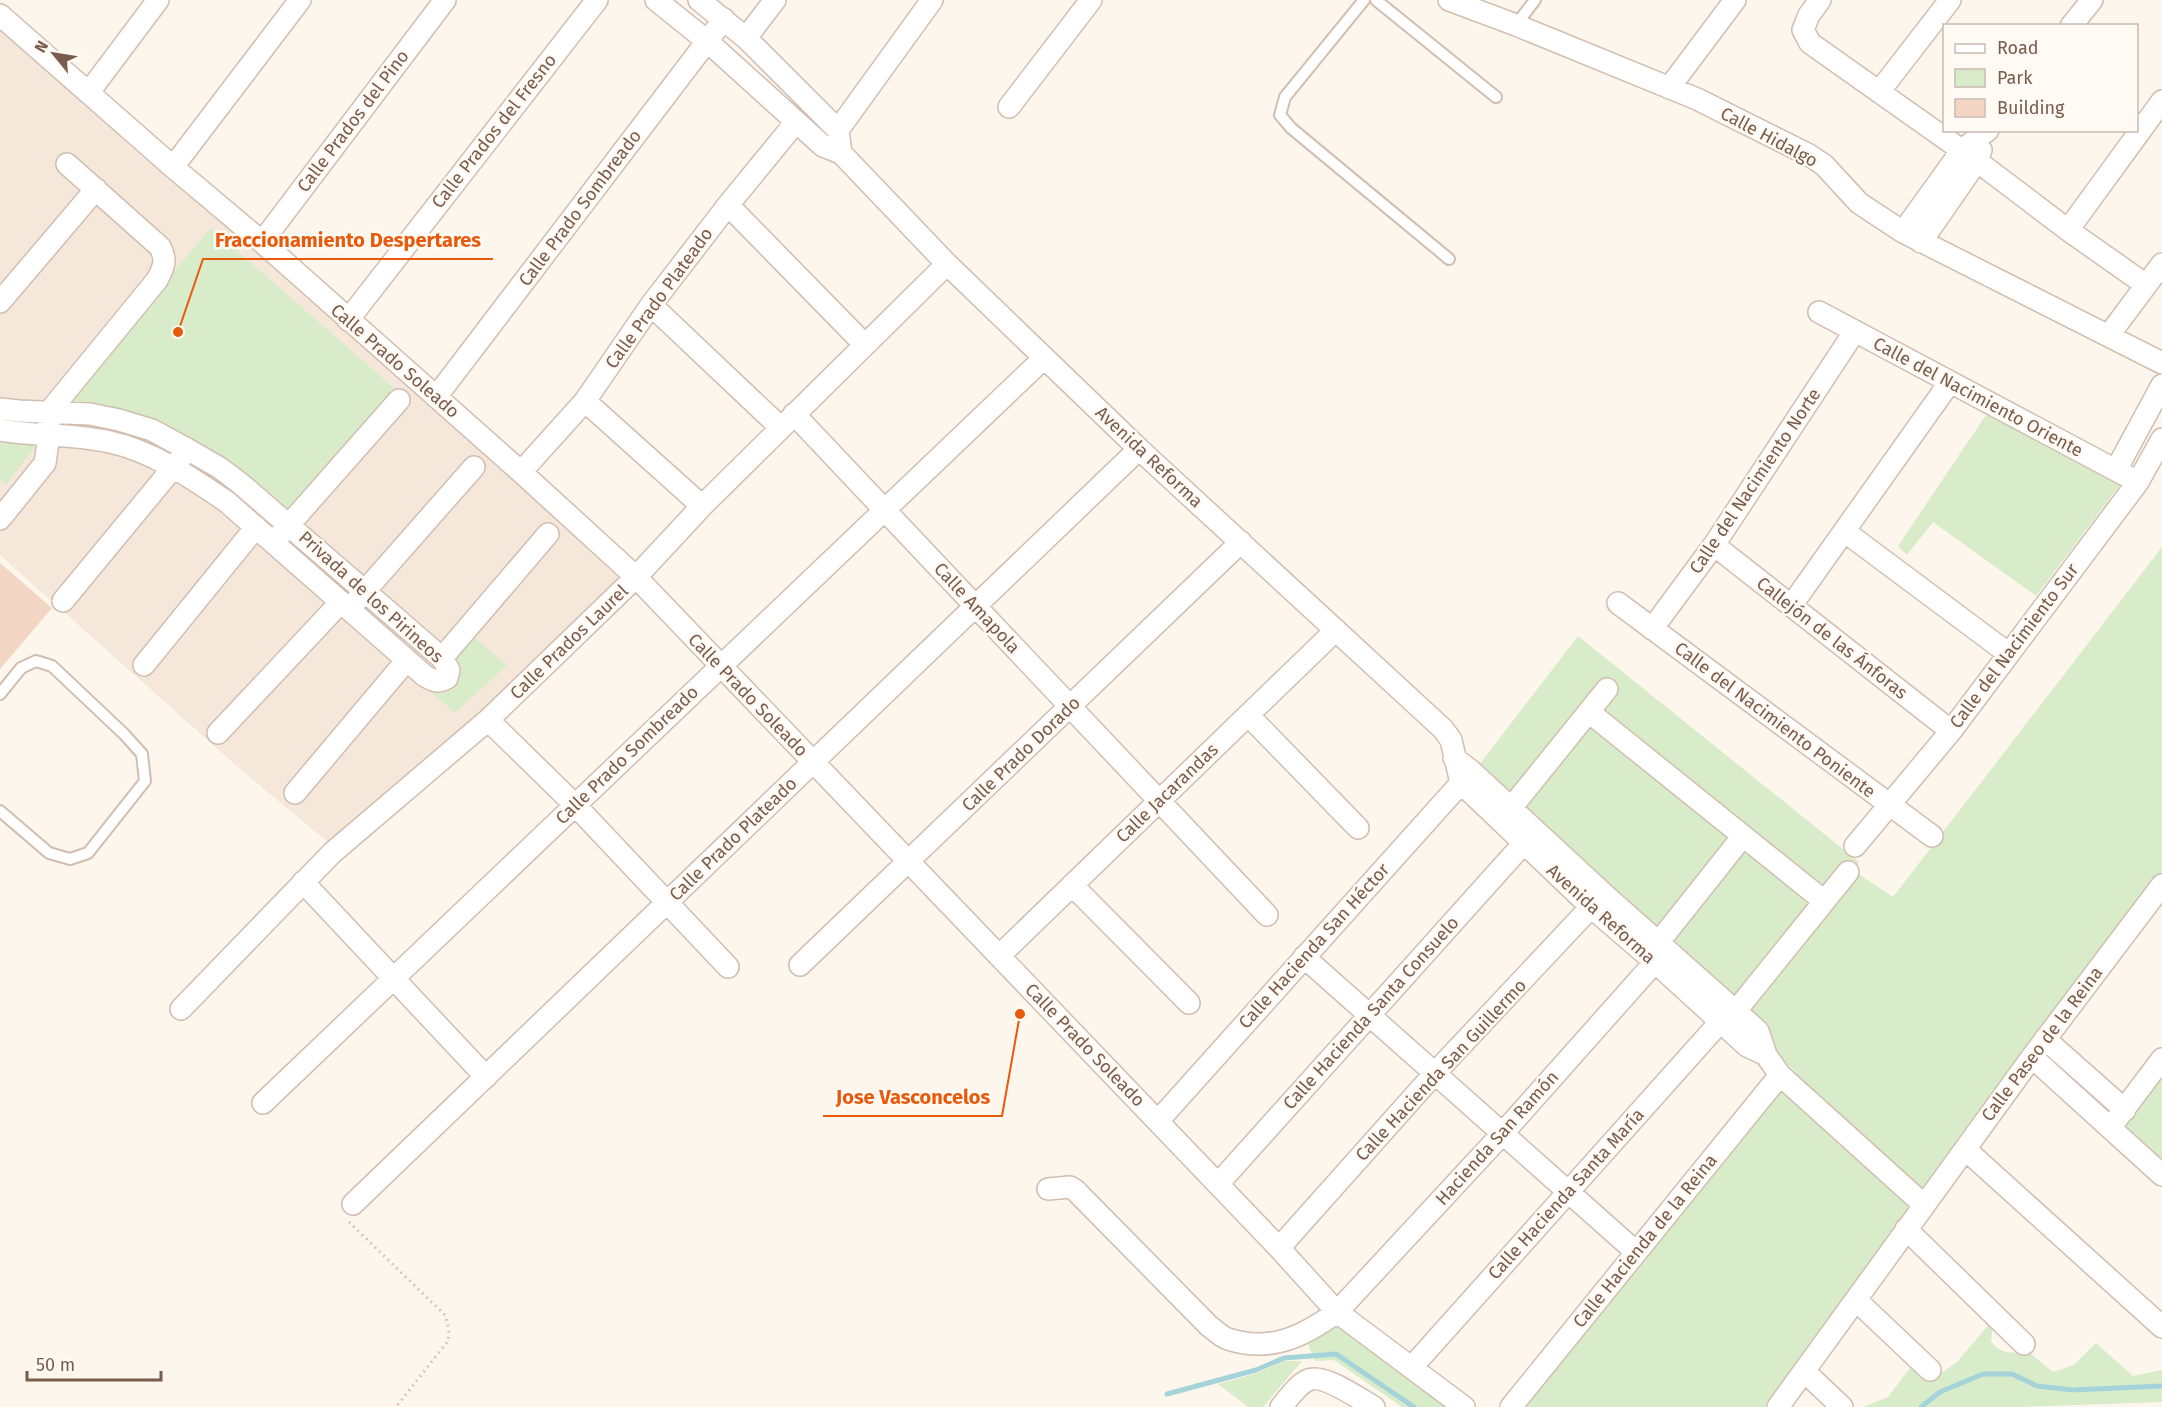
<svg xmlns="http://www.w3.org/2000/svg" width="2162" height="1407" font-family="'Fira Sans',sans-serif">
  <rect width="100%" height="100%" fill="#fdf6ec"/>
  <path fill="#f5e8da" d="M0,17L633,575L342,854L241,770L0,555Z"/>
  <path fill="#d8ecc9" d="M211,228L394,388L287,511L220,459L60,404Z
    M1986,415L2123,481L2036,596L1933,522L1907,555L1898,546Z
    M0,439L32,443L34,448L6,485L0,479Z
    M2162,547V885L1771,1407H1511L1780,1075L1790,1083L1797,1073L1469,778L1578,636L1859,862L1854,871L1893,897Z
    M475,638L507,665L455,713L424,686C430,688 437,692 443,692C461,693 464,671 454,660Z
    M2162,1075V1162L2123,1126Z
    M1990,1323L1993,1325L1991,1341C2000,1354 2012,1354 2027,1351L2053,1372L2074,1365L2096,1343L2133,1376L2162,1370V1402L2021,1407H1863L1888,1397L1910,1368L1930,1381L1957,1362Z
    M1336,1325L1450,1407H1402L1334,1360L1315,1361L1308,1345Z
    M1283,1361H1302L1263,1407H1248L1218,1384L1258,1373Z"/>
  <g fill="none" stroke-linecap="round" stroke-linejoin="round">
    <path stroke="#a5d3da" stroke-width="5" d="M1167,1394L1256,1370L1284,1358L1336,1354L1414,1407
      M1921,1407L1940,1392L1983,1374H2012L2037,1386L2073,1390L2162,1386"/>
  </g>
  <path fill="#f3d5c3" d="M0,563L52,608L0,669Z"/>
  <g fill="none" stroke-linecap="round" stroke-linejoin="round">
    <g stroke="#d1beb0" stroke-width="14">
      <path id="lane" d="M1364,0L1285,97L1280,115L1291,128L1449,259
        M1376,0L1496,97
        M1516,25L1535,0
        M0,694L21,668L36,661L52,666L124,734L142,754L145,781L88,853L70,859L49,853L0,811"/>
    </g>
    <g stroke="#d1beb0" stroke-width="24">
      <path id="street" d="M656,0L707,41L823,146L841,153L947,264L1139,449L1443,729L1451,740L1461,783L1591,907L1655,962L1747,1046L1766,1055
        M699,0L746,38L838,130L841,153
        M1449,0L1516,25L1697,99L1809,155L1824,165L1859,203L1903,232L2162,363
        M1820,0L1809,15L1803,30L1810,43L1977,161L2068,230L2146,285
        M0,15L173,167L262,242L521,472L636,577L1279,1248L1337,1312L1464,1407
        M2071,26L2092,0
        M746,38L775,0
        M1669,88L1735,0
        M89,92L158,0
        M1879,92L1950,0
        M1009,107L1091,0
        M838,130L932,0
        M173,167L300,0
        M728,205L865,345
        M2068,230L2162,101
        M1903,232L1962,150L1988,130
        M262,242L445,0
        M1921,242L1977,161L1981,150
        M0,302L96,189
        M651,305L780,427
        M1819,312L2138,482
        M348,320L597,0
        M2109,335L2162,264
        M436,397L724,19
        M585,401L702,506
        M0,409L19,411L90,414L119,420L152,430L187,449L220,468L241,484L442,658L449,670L447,678C438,683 434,681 425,676L227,502C192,478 152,451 110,442C74,434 36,436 0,430
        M794,414L1267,915
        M2116,470L2162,385
        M521,472L585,401L651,305L728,205L796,122
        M0,519L45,463L49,435V412L157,280C164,267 167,260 160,247L67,164
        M1844,531L2009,654
        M280,535L399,400
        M1714,545L1951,731
        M357,600L474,467
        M63,601L181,458
        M1618,603L1932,836
        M1791,606L1950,382
        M1652,629L1714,545L1855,331
        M442,658L548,534
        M144,665L256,527
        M1589,712L1824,901
        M1248,715L1358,828
        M488,720L575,805L728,967
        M218,733L341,602
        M1454,758L1470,770L1606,896L1758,1031L1766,1055L1780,1075L1924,1205
        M295,793L406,661
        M1503,818L1607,689
        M1855,846L1951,731L2138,482L2162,439
        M303,882L486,1077
        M1072,885L1189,1003
        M1658,943L1743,836
        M999,956L1336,630
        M1304,957L1636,1252
        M800,965L1241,542
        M181,1009L332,853L488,720L636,577L702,506L947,264
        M1735,1012L1848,872
        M2045,1039L2125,1110
        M2032,1057L2162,1175
        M263,1103L1044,358
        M2116,1120L2162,1059
        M1158,1121L1461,783L1469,772
        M1965,1149L2162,1327
        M1218,1184L1524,843
        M1048,1189L1070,1187L1075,1190L1209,1326C1215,1330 1221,1337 1228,1339C1271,1353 1304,1336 1337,1312L1503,1133L1655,962
        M353,1204L1139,449
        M1906,1229L2024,1344
        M1279,1248L1435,1073L1591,907L1601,900
        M1856,1300L1930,1370
        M1412,1367L1721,1021
        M1804,1371L1842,1407
        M1281,1407C1289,1398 1297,1385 1308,1380C1324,1373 1359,1399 1374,1407
        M1511,1407L1780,1075
        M1778,1407L2032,1057L2162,885"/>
    </g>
    <path stroke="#d9b8a5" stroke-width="3" stroke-dasharray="1.5 4.5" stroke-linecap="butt" d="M349,1222L445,1315L449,1330L448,1341L396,1407"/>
    <use href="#lane" stroke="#fff" stroke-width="10"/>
    <use href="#street" stroke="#fff" stroke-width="21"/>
  </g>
  <g text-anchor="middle" stroke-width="5" stroke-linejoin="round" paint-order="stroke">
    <g font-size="18" fill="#7a5c4d" stroke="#fffaf3">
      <text transform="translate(353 121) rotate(-53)" y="6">Calle Prados del Pino</text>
      <text transform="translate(494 131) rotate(-52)" y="6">Calle Prados del Fresno</text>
      <text transform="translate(1769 137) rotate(28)" y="6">Calle Hidalgo</text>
      <text transform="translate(580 208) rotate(-53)" y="6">Calle Prado Sombreado</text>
      <text transform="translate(659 298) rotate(-54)" y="6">Calle Prado Plateado</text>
      <text transform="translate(395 361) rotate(41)" y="6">Calle Prado Soleado</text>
      <text transform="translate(1978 397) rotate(28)" y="6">Calle del Nacimiento Oriente</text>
      <text transform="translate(1149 457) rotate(43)" y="6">Avenida Reforma</text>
      <text transform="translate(1755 481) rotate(-56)" y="6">Calle del Nacimiento Norte</text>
      <text transform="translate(371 597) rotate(42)" y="6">Privada de los Pirineos</text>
      <text transform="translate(977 608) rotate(47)" y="6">Calle Amapola</text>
      <text transform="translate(1832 638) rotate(38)" y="6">Callejón de las Ánforas</text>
      <text transform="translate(569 642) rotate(-44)" y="6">Calle Prados Laurel</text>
      <text transform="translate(2014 646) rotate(-53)" y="6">Calle del Nacimiento Sur</text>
      <text transform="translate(748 695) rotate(46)" y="6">Calle Prado Soleado</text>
      <text transform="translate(1775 720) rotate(37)" y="6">Calle del Nacimiento Poniente</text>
      <text transform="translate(1021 754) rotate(-44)" y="6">Calle Prado Dorado</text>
      <text transform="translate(627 755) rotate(-44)" y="6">Calle Prado Sombreado</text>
      <text transform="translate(1167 793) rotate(-44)" y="6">Calle Jacarandas</text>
      <text transform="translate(733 839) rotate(-44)" y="6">Calle Prado Plateado</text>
      <text transform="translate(1601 914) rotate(42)" y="6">Avenida Reforma</text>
      <text transform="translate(1314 946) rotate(-48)" y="6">Calle Hacienda San Héctor</text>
      <text transform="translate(1371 1013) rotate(-48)" y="6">Calle Hacienda Santa Consuelo</text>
      <text transform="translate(2042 1044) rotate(-53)" y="6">Calle Paseo de la Reina</text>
      <text transform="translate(1085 1045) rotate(46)" y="6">Calle Prado Soleado</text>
      <text transform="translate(1441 1070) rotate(-47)" y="6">Calle Hacienda San Guillermo</text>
      <text transform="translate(1497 1138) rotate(-48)" y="6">Hacienda San Ramón</text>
      <text transform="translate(1566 1194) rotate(-48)" y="6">Calle Hacienda Santa María</text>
      <text transform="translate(1645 1241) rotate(-51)" y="6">Calle Hacienda de la Reina</text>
    </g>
  </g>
  <path fill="none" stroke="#e8590c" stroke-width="2" d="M178 332L203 259H493M1020 1014L1002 1116H823"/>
  <g fill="#e8590c" stroke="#fffaf3" stroke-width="2">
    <circle cx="178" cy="332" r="6"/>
    <circle cx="1020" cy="1014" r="6"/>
  </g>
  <g font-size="20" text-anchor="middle" font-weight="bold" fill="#e8590c" stroke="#fffaf3" stroke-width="5" stroke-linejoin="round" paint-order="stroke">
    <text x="348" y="247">Fraccionamiento Despertares</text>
    <text x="913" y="1104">Jose Vasconcelos</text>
  </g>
  <rect x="1943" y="24" width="195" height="108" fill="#fffaf3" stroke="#cabbb1" stroke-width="1.5"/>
  <rect x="1955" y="44" width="30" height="9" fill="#ffffff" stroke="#cabbb1" stroke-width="1.5"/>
  <text x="1997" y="54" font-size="18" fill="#7a5c4d">Road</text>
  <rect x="1955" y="69" width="30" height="18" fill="#d8ecc9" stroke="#cabbb1" stroke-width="1.5"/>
  <text x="1997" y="84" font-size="18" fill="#7a5c4d">Park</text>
  <rect x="1955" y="99" width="30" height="18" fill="#f3d5c3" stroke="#cabbb1" stroke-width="1.5"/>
  <text x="1997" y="114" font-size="18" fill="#7a5c4d">Building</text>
  <g transform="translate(54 54) rotate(300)" stroke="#fffaf3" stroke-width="4.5" paint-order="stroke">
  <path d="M0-4.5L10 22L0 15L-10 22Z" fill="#7a5c4d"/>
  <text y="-9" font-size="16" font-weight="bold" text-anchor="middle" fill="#7a5c4d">N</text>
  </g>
  <path d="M27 1371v9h134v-9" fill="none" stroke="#7a5c4d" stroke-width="3"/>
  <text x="36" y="1371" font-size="18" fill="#7a5c4d" stroke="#fffaf3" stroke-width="4.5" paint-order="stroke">50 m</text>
</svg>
